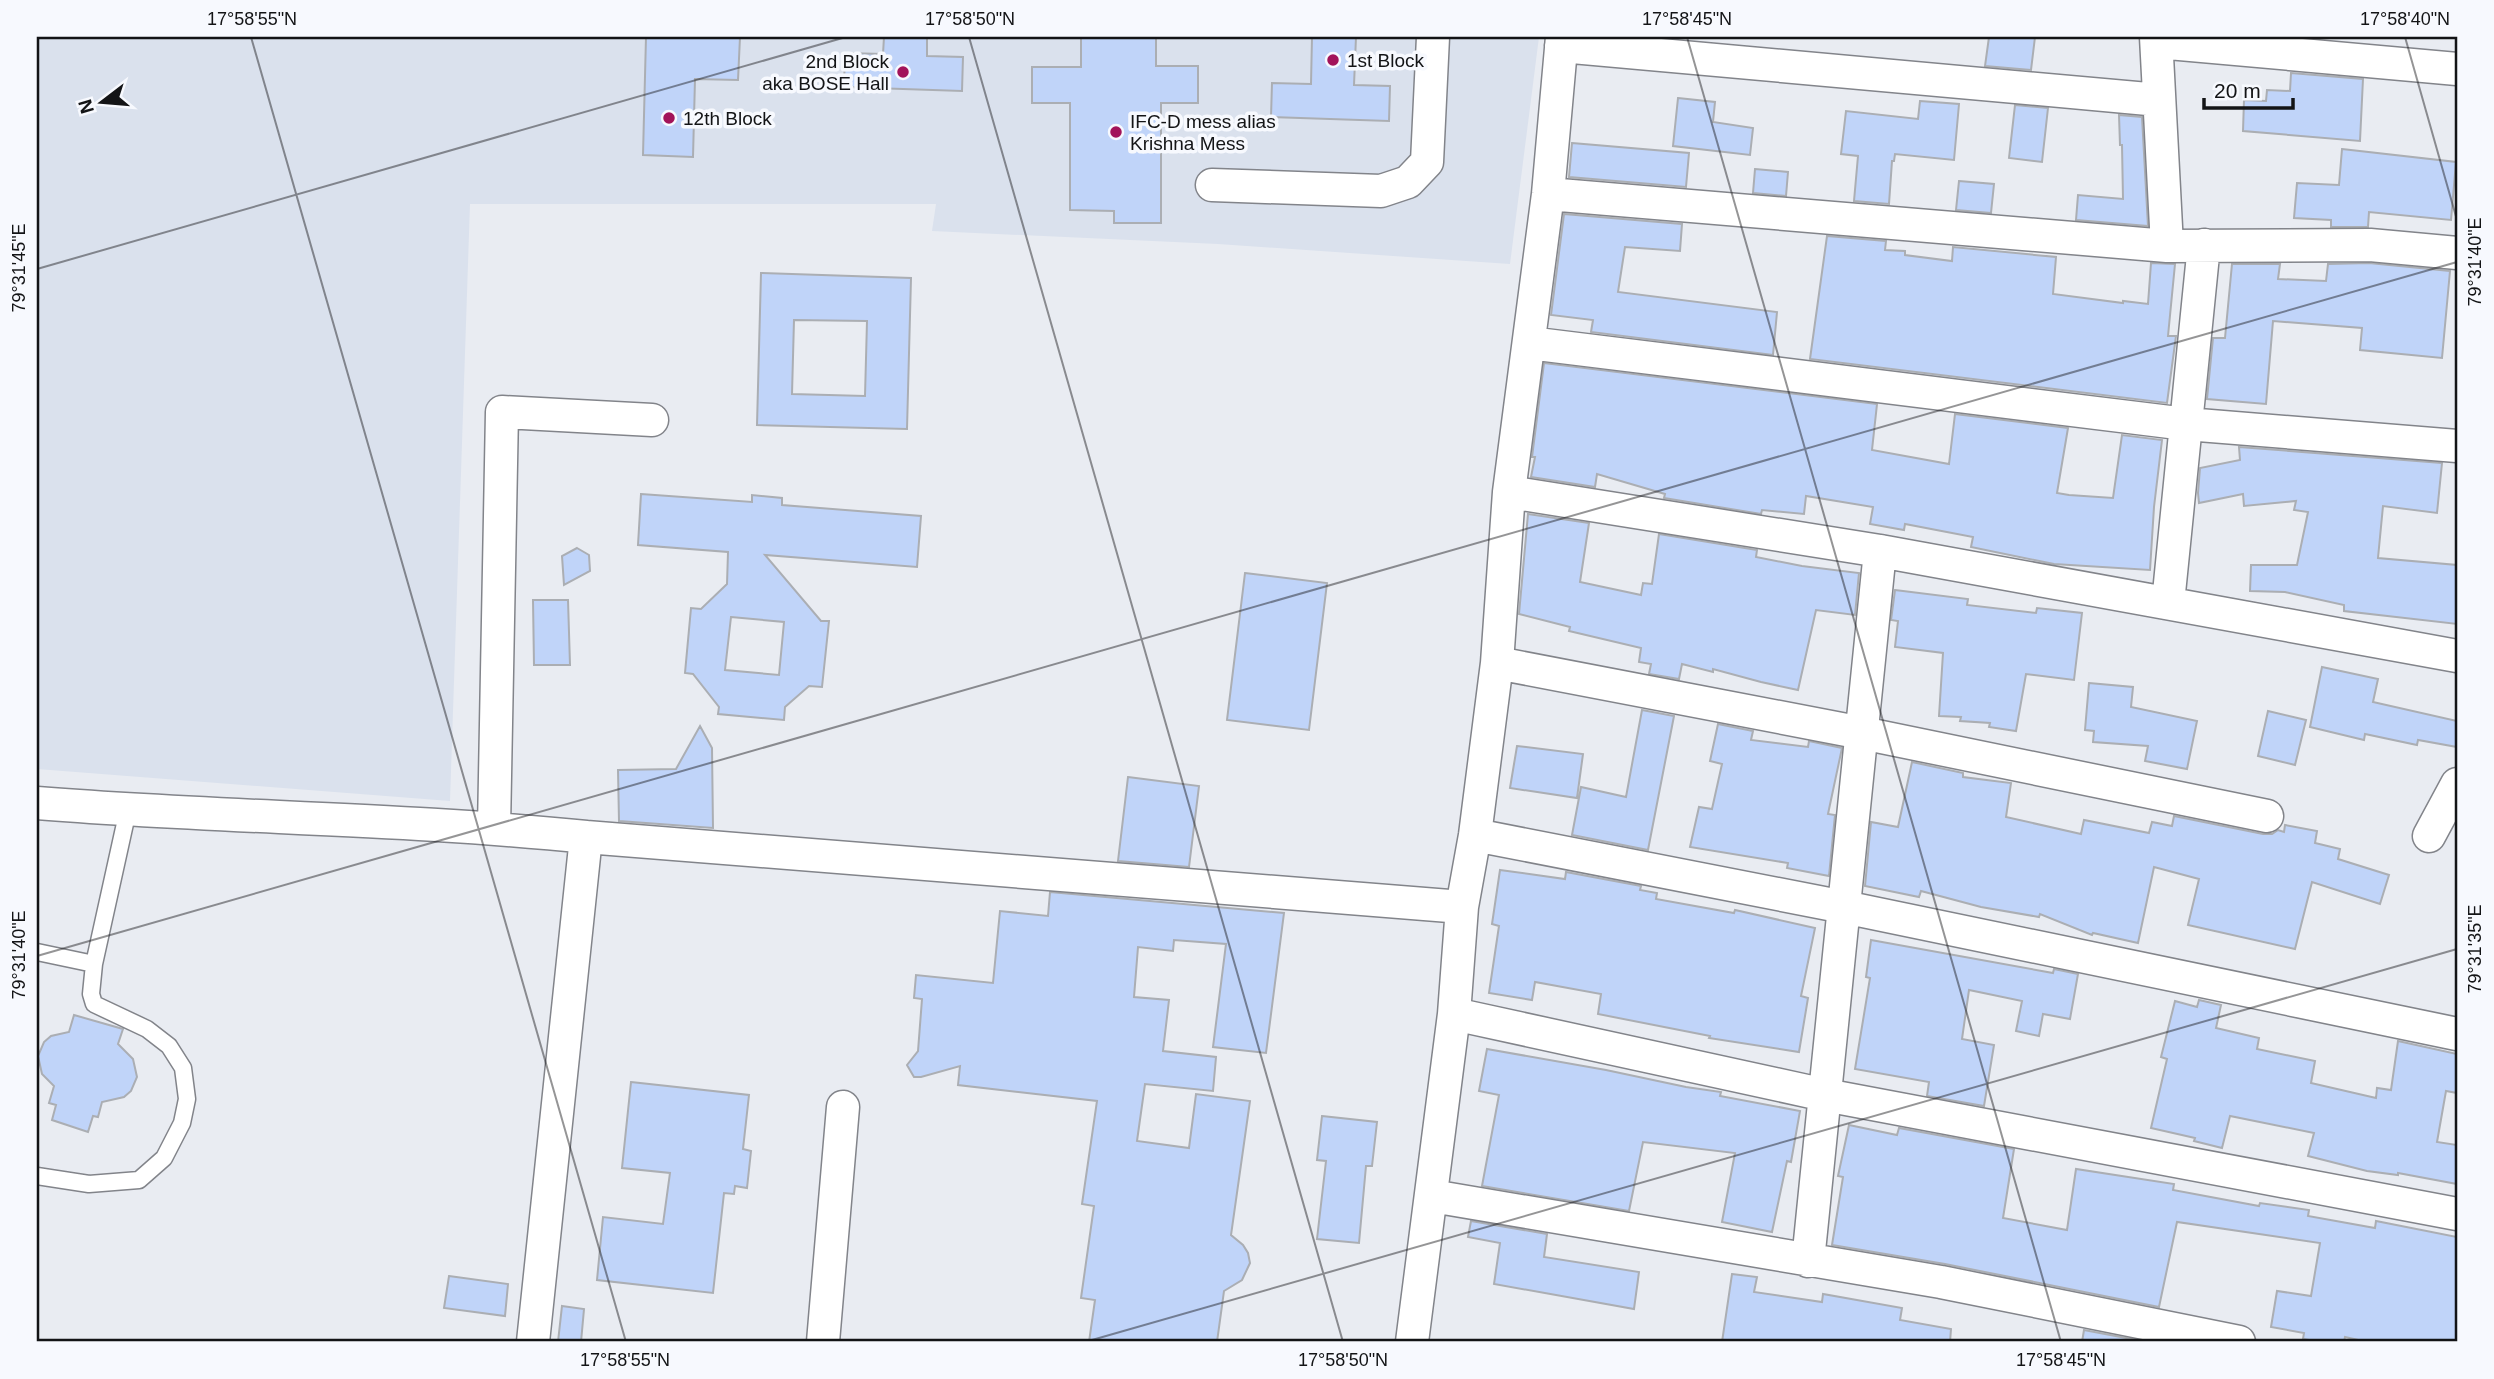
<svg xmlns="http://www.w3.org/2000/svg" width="2494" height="1379" font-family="Arial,sans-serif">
  <rect width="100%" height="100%" fill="#e9ecf2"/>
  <path fill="#dae1ed" d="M37,37H1539L1510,264L1218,244L932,231L936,204H470L450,801L37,769Z"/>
  <path fill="#c0d4f9" stroke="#abaeb3" stroke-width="2" fill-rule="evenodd" d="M646,37H740L738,80L695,79L693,157L643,155Z
    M884,37H927V56L963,57L962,91L844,87L845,53L883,54Z
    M1081,37H1156V66H1198V103H1161V223H1114V211L1070,210V103H1032V67H1081Z
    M1312,37H1356L1354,85L1390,86L1389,121L1271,117L1272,83L1311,84Z
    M1989,37H2035L2031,70L1985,66Z
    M2291,73L2363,79L2360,141L2243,131L2244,100L2266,101L2267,90L2290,91Z
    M1678,98L1715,102L1713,122L1753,128L1750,155L1673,146Z
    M1920,101L1959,104L1954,160L1895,154L1894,161H1892L1889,204L1854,201L1858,156L1841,154L1846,111L1918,119Z
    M2015,105L2048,108L2042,162L2009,158Z
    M2119,115L2142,117L2148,226L2076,220L2078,195L2123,199L2122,145H2120Z
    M1572,143L1689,153L1686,187L1569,177Z
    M2342,149L2456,162L2451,220L2369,212L2368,227H2331V220L2294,218L2297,183L2339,185Z
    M1755,169L1788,172L1786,196L1753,193Z
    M1959,181L1994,184L1991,213L1956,210Z
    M1564,214L1682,224L1680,251L1625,247L1618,292L1777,312L1773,355L1591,332L1593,320L1551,315Z
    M1827,236L1886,241L1885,250L1905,251V255L1952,261L1953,247L2056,257L2053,294L2123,303V301L2148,304L2151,263L2175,264L2168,336H2176L2167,403L1810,359Z
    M2369,263L2450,271L2442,358L2360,350L2362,328L2273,321L2266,404L2207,399L2213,338H2225L2232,264H2280L2278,279L2326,281L2328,264Z
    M761,273L911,278L907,429L757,425ZM794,320L867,321L865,396L792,394Z
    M1544,363L1877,404L1872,450L1949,464L1955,414L2068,428L2057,493L2069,495L2113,498L2122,435L2162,440L2154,507L2150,570L2054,564L1971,547L1973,537L1905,524L1904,530L1870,524L1873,507L1806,496L1804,514L1762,510L1761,514L1664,498L1665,494L1597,474L1595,487L1531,477L1535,457H1532Z
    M2239,447L2442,463L2437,513L2383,506L2378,558L2457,565V624L2344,611V605L2285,592L2250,591L2251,565H2297L2308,512L2294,510L2296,501L2244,506L2243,494L2199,503L2198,493L2200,468L2240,460Z
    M641,494L752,502V495L782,498V505L921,516L917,567L765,555L821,621H829L822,687L809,686L785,707L784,720L718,714L719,707L693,674L685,673L691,608L701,609L727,584L728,552L638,545ZM731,617L784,622L779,675L725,670Z
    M1528,514L1589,523L1580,582L1641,595L1643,583L1652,584L1659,534L1757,550L1756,557L1802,566L1859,573L1855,615L1816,610L1798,690L1761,682L1713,669V672L1682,664L1679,679L1649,674L1651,664L1639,662L1641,648L1569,631L1570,627L1519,614Z
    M577,548L589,555L590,571L564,585L562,556Z
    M1245,573L1327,583L1309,730L1227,720Z
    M1895,590L1968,599L1967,605L2036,613L2037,608L2082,613L2074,680L2026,674L2016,731L1989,727L1990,723L1960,721L1961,717L1939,716L1943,653L1895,647L1898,621L1891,620Z
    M533,600H568L570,665H534Z
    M2322,667L2378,679L2373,702L2457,721V747L2418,740L2417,745L2365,734L2364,740L2310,727Z
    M2089,683L2133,687L2131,707L2197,721L2187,769L2145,761L2148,746L2093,742L2094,731L2085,730Z
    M1642,710L1674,716L1648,850L1572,835L1581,787L1626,797Z
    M2268,711L2306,720L2295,765L2258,756Z
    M1718,724L1753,731L1751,740L1808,747L1809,741L1842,748L1828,814L1835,815L1829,876L1787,868L1788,863L1690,847L1699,807L1712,809L1722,764L1710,761Z
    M700,726L712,748L713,828L619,821L618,770L676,769Z
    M1517,746L1583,754L1577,798L1510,788Z
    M1912,762L1963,773V777L2011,783L2006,817L2081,834L2084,820L2149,833L2152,822L2172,826L2174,816L2263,834H2272L2278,830L2284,832L2285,825L2317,831L2315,843L2340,849L2338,859L2389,875L2380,904L2312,882L2295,949L2188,925L2199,879L2154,867L2138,943L2093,933L2092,935L2040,914L2039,917L1981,907L1921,891L1919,897L1865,886L1871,822L1898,827Z
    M1128,777L1199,786L1189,867L1118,861Z
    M1500,870L1565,879L1566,872L1641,886L1640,890L1657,893L1656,899L1734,913L1735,910L1815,928L1801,996L1808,998L1799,1052L1709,1038L1710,1036L1598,1014L1601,994L1535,982L1532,1000L1489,993L1499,926L1492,924Z
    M1050,892L1284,913L1266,1053L1213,1047L1226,944L1174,940L1173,951L1138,947L1134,997L1169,1000L1163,1051L1216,1057L1213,1091L1145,1084L1137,1141L1189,1148L1196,1094L1250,1101L1231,1235L1243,1245L1248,1253L1250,1263L1242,1280L1224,1291L1217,1342H1089L1095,1300L1081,1298L1094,1206L1082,1204L1097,1101L958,1085L960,1066L921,1077H914L907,1065L918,1051L922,999L914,998L916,975L993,983L1000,911L1048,916Z
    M1871,940L2053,973L2054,969L2078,974L2070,1019L2043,1014L2039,1036L2016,1031L2022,1001L1969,990L1962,1039L1994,1045L1984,1106L1927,1096L1929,1082L1855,1069L1870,978L1866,977Z
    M2199,1000L2221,1005L2216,1028L2259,1038L2257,1049L2315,1061L2311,1083L2376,1098L2377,1088L2391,1090L2398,1041L2457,1054V1093L2446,1091L2437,1142L2457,1145V1184L2398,1173V1175L2367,1171L2308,1156L2314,1133L2230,1116L2222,1148L2194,1141L2195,1138L2151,1128L2167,1059L2161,1057L2175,1001L2197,1007Z
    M74,1015L123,1029L118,1044L133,1059L137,1077L131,1091L124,1097L102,1102L98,1117L93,1116L88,1132L52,1120L56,1105L49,1103L54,1086L42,1074L38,1056L44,1042L51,1036L69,1032Z
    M1487,1049L1606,1070L1686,1087L1721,1092L1720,1096L1800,1111L1791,1162L1787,1161L1772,1232L1722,1222L1735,1153L1643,1142L1629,1211L1482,1186L1499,1095L1479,1091Z
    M631,1082L749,1095L743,1149L751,1151L747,1188L735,1186L734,1194L724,1193L713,1293L597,1280L603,1217L663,1224L670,1173L622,1168Z
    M1322,1116L1377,1122L1372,1166H1366L1359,1243L1317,1239L1326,1161L1317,1160Z
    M1849,1125L1897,1135L1899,1128L2014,1149L2003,1218L2067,1230L2076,1169L2174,1184L2173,1190L2259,1206L2260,1203L2309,1210L2308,1216L2375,1228L2376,1221L2457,1237V1342H2367L2345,1337L2344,1342H2321L2303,1339L2304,1333L2271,1327L2277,1291L2311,1296L2320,1243L2177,1222L2159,1307L1945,1264L1832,1245L1843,1177L1838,1176Z
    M1471,1221L1547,1234L1544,1257L1639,1272L1634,1309L1494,1284L1500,1243L1468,1237Z
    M1732,1274L1757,1277L1754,1292L1822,1302L1823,1294L1902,1308L1900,1320L1951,1329L1950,1342H1722Z
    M449,1276L508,1284L505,1316L444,1308Z
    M562,1306L584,1309L581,1342H558Z
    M2084,1330L2147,1342H2082Z"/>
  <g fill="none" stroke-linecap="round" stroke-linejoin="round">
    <g stroke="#82848a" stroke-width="19">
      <path id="lane" d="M37,952L94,964
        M37,1176L89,1184L139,1180L164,1158L182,1123L187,1099L183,1068L169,1046L147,1029L94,1004L91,994L94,964L128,810"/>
    </g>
    <g stroke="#82848a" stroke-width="35">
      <path id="street" d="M2156,37L2167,246
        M2157,42L2457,69
        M1561,46L2159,100
        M1212,185L1381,191L1408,182L1427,162L1433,37
        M1548,194L2167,246L2370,245L2457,253
        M1529,343L2186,424L2457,446
        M1509,492L1880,551L2457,656
        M2168,603L2204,245
        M1497,663L1862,733L2267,816
        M37,803C220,818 404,818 586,837L533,1342
        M494,828L502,412L652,420
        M1475,835L1844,907L2457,1034
        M2429,836L2457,784
        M586,837L1462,907
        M1454,1014L1825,1095L2457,1214
        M1432,1196L1941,1282L2239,1342
        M1808,1261L1880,551
        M823,1342L843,1107
        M1412,1342L1454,1014L1462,907L1475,835L1497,663L1509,492L1548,194L1562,37"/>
    </g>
    <use href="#lane" stroke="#fff" stroke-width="16"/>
    <use href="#street" stroke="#fff" stroke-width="32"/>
  </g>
  <path fill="none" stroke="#131416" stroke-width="2" stroke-opacity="0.45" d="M251,37L626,1342M969,37L1343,1342M1687,37L2061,1342M2405,37L2457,220M37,269L846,37M37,956L2457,262M1085,1342L2457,949"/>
  <g fill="#a2135a" stroke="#f7f9fe" stroke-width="2.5">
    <circle cx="1333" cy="60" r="7"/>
    <circle cx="903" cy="72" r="7"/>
    <circle cx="669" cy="118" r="7"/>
    <circle cx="1116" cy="132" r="7"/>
  </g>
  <g text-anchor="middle" stroke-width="7" stroke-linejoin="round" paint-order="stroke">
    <g font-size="19" fill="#131416" stroke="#f7f9fe" text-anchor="start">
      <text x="1347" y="67">1st Block</text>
      <text x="889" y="68" text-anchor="end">2nd Block<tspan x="889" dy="22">aka BOSE Hall</tspan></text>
      <text x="683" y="125">12th Block</text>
      <text x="1130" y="128">IFC-D mess alias<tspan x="1130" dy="22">Krishna Mess</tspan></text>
    </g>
  </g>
  <rect width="2494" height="1379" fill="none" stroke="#f7f9fe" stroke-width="77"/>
  <g transform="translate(102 102) rotate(254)" stroke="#f7f9fe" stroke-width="5" paint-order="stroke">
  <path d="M0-5L12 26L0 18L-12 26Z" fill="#131416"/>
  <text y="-10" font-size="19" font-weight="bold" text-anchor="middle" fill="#131416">N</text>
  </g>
  <path d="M2204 98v10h89v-10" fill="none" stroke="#131416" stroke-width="3.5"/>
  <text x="2214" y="98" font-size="21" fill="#131416" stroke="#f7f9fe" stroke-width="5" paint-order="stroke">20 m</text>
  <rect x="38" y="38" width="2418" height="1302" fill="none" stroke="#131416" stroke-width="2.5"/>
  <g font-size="18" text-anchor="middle" fill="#131416">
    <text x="252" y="25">17°58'55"N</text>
    <text x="970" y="25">17°58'50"N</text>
    <text x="1687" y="25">17°58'45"N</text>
    <text x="2405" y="25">17°58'40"N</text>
    <text transform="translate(2475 262) rotate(-90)" y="6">79°31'40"E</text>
    <text transform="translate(19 268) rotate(-90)" y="6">79°31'45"E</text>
    <text transform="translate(2475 949) rotate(-90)" y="6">79°31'35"E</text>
    <text transform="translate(19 955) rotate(-90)" y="6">79°31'40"E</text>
    <text x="625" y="1366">17°58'55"N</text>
    <text x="1343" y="1366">17°58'50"N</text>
    <text x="2061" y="1366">17°58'45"N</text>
  </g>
</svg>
